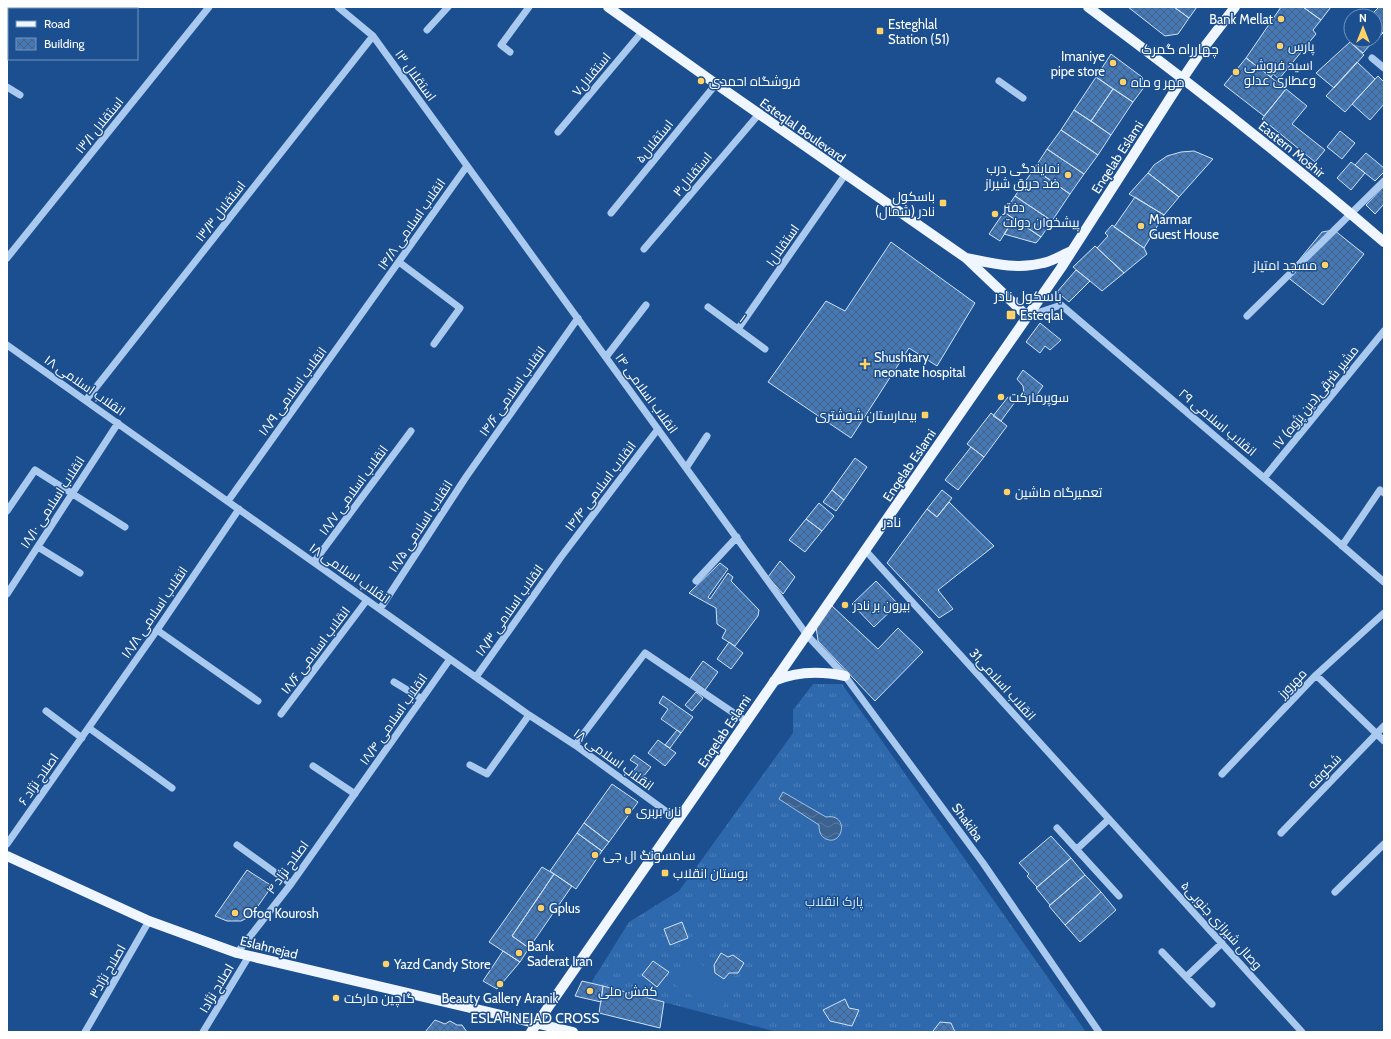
<svg xmlns="http://www.w3.org/2000/svg" width="1391" height="1039" font-family="Cabin,Cairo,sans-serif">
  <defs>
    <pattern id="grass-tufts" width="24" height="20" patternUnits="userSpaceOnUse"><rect width="24" height="20" fill="#2e69ad"/><path d="M3 7l-1-3M5 7V3M7 7l1-3M15 17l-1-3M17 17v-4M19 17l1-3" fill="none" stroke="#4d80b9"/></pattern>
    <pattern id="water-waves" width="16" height="10" patternUnits="userSpaceOnUse"><rect width="16" height="10" fill="#3c6290"/><path d="M0 5q4-4 8 0t8 0" fill="none" stroke="#597aa1"/></pattern>
    <pattern id="building-cross-hatch" width="8" height="8" patternUnits="userSpaceOnUse"><rect width="8" height="8" fill="#4478b7"/><path d="M0 0l8 8M0 8l8-8" fill="none" stroke="#486282"/></pattern>
  </defs>
  <rect width="100%" height="100%" fill="#1b4f8f"/>
  <path fill="url(#grass-tufts)" d="M813,684H842L1086,1032H777L591,983L629,922L679,891L793,733V710Z"/>
  <path fill="#2e69ad" d="M692,958L736,987L718,1013L674,984Z"/>
  <path fill="url(#water-waves)" stroke="#9cc4f0" d="M783,792L826,817C850,813 843,847 826,839C820,836 819,831 819,825L779,799Z"/>
  <path fill="url(#building-cross-hatch)" stroke="#cfe3fa" d="M1128,7H1174L1189,18L1178,34L1165,36Z
    M1174,7H1197L1189,18Z
    M1281,7H1303L1321,20L1313,30L1316,34L1279,79L1273,74L1271,77L1246,58Z
    M1303,7H1331L1321,20Z
    M1379,7H1384V31L1383,33L1375,25V16H1370Z
    M1375,25L1383,33L1370,45L1364,40H1375Z
    M1352,40H1364L1370,45L1363,53L1350,42Z
    M1350,42L1364,55L1334,88L1316,73Z
    M1111,54L1142,77L1145,86L1133,102L1096,77Z
    M1246,58L1286,89L1264,116L1224,85Z
    M1357,62L1375,79L1345,112L1326,96Z
    M1378,76L1384,82V104L1370,120L1352,104Z
    M1096,77L1113,89L1091,121L1074,110Z
    M1113,89L1133,102L1111,135L1091,121Z
    M1286,89L1307,106L1292,124L1325,150L1315,162L1262,119Z
    M1074,110L1111,135L1098,155L1061,130Z
    M1061,130L1098,155L1084,174L1047,149Z
    M1340,131L1355,143L1342,159L1327,147Z
    M1047,149L1084,174L1070,194L1034,169Z
    M1194,151L1213,159L1179,197L1148,173L1154,165L1167,156L1181,152Z
    M1366,153L1384,168V172L1375,181L1355,165Z
    M1351,162L1365,173L1351,190L1337,178Z
    M1034,169L1070,194L1052,221L1015,196Z
    M1148,173L1179,197L1164,215L1129,194Z
    M1384,186V204L1375,214L1366,205Z
    M1015,196L1052,221L1041,237L1004,212Z
    M1135,197L1164,215L1144,248L1114,227Z
    M1004,212L1014,219L1000,241L989,234Z
    M1014,219L1041,237L1036,243L1004,234Z
    M1112,225L1144,248L1147,254L1124,273L1097,248L1108,236L1105,233Z
    M1334,230L1364,254L1323,305L1286,276L1322,232Z
    M891,242L975,303L937,366L909,348L851,438L768,382L826,301L845,311Z
    M1095,246L1124,273L1102,291L1073,267Z
    M1076,270L1090,281L1069,302L1057,292Z
    M1040,323L1061,340L1050,350L1045,346L1040,353L1026,342Z
    M1023,370L1043,386L1032,402L1024,394L1023,386L1017,379Z
    M1008,397L1015,402L1001,421L993,416Z
    M991,413L1007,426L984,457L967,444Z
    M971,447L984,457L958,490L945,480Z
    M855,458L867,467L844,500L832,490Z
    M832,490L844,500L836,511L823,502Z
    M942,490L952,498L937,517L927,509Z
    M949,502L994,546L938,590L953,609L939,618L887,563L927,509L937,517Z
    M819,503L834,516L822,531L806,519Z
    M806,519L822,531L805,552L789,540Z
    M780,561L795,577L783,594L768,577Z
    M720,563L728,569L708,597L710,599L728,573L733,577L731,581L759,610L758,616L735,646L722,638L726,630L717,624L716,608L689,593Z
    M876,581L898,604L874,627L852,604Z
    M831,605L878,649L898,628L923,652L875,701L818,641L816,626Z
    M729,642L743,653L731,669L717,659Z
    M703,661L718,672L705,690L690,679Z
    M696,692L703,698L692,711L685,705Z
    M663,696L693,717L681,733L661,719L668,709L659,703Z
    M677,730L681,733L670,748L665,745Z
    M658,740L676,753L665,766L648,753Z
    M634,755L651,767L639,782L630,775L638,765L630,760Z
    M612,784L638,802L609,842L584,823Z
    M584,823L609,842L602,851L577,833Z
    M577,833L602,851L576,889L550,871Z
    M1051,836L1071,858L1037,887L1027,876L1029,874L1019,863Z
    M1071,858L1085,875L1050,905L1036,888Z
    M542,867L554,874L512,936L529,948L520,962L489,942Z
    M247,870L272,886L251,916L241,921H227L215,916Z
    M554,874L572,886L529,948L512,936Z
    M1085,875L1101,892L1065,925L1049,906Z
    M1101,892L1116,910L1080,942L1065,925Z
    M682,922L688,938L670,945L664,929Z
    M503,951L520,962L497,989L483,981Z
    M721,953L728,957L733,955L744,963L738,973H729L724,979L715,973L714,965Z
    M653,961L669,972L657,987L642,975Z
    M582,981L603,986L601,1002L575,996Z
    M603,986L664,1002L660,1028L599,1013Z
    M845,999L849,1008L859,1010L852,1026L830,1021L823,1010Z
    M435,1020L445,1024L450,1021L457,1025H462L467,1032H425Z
    M940,1022L951,1023L955,1032H933V1031Z"/>
  <g fill="none" stroke-linecap="round" stroke-linejoin="round">
    <path stroke="#a9c9ee" stroke-width="7" d="M338,7L373,36L807,635L845,676L983,863L1099,1032
      M7,14L9,15
      M427,30L448,7
      M510,52L501,45L529,7
      M1372,58L1384,68
      M999,81L1023,98
      M7,87L20,95
      M558,132L642,32
      M611,213L716,84
      M644,249L759,114
      M7,258L209,7
      M399,262L460,308L434,344
      M708,307L765,349
      M1028,316L1061,305L1264,478L1384,582
      M1247,316L1384,181
      M738,329L845,175
      M7,345L529,715L575,745L678,820
      M606,357L646,305
      M86,400L373,36
      M686,468L707,436
      M1264,478L1384,331
      M228,501L467,166
      M7,511L35,470L125,527
      M1342,546L1380,490L1384,493
      M38,547L80,573
      M866,551L1302,1032
      M314,562L411,431
      M696,581L737,537
      M7,594L118,423
      M380,609L466,477L578,318
      M157,630L258,701
      M1316,675L1384,741
      M476,677L561,557L658,429
      M394,682L422,699
      M46,711L82,738
      M281,714L367,600
      M89,728L172,788
      M575,745L645,653L747,722
      M470,765L487,774L529,715
      M313,766L355,794
      M1222,774L1316,675L1384,613
      M1057,828L1119,896
      M1281,833L1384,726
      M7,844L157,630L239,509
      M237,845L291,884
      M1077,849L1109,819
      M1335,892L1384,844
      M1162,952L1212,1004
      M237,953L291,884L450,659
      M1186,977L1222,943
      M85,1032L149,921
      M203,1032L249,956"/>
    <path stroke="#f0f6ff" stroke-width="10" d="M608,7L716,84L966,258L1027,316
      M1088,7C1189,82 1288,160 1384,242
      M966,258C991,263 1017,270 1043,263C1053,261 1062,255 1072,251
      M774,681C797,671 821,671 845,676
      M7,856L149,921L237,953L573,1032
      M531,1032L1061,268L1183,78L1202,50L1235,7"/>
  </g>
  <g fill="#ffd166" stroke="#1b4f8f" stroke-width="1.5">
    <circle cx="1281" cy="19" r="4"/>
    <rect x="876" y="27" width="8" height="8" rx="2"/>
    <circle cx="1280" cy="46" r="4"/>
    <circle cx="1113" cy="63" r="4"/>
    <circle cx="1236" cy="72" r="4"/>
    <circle cx="701" cy="81" r="4"/>
    <circle cx="1123" cy="82" r="4"/>
    <circle cx="1068" cy="175" r="4"/>
    <rect x="939" y="199" width="8" height="8" rx="2"/>
    <circle cx="995" cy="214" r="4"/>
    <circle cx="1141" cy="226" r="4"/>
    <circle cx="1325" cy="265" r="4"/>
    <rect x="1006" y="310" width="10" height="10" rx="2"/>
    <path d="M863 358h4v4h4v4h-4v4h-4v-4h-4v-4h4z"/>
    <circle cx="1001" cy="397" r="4"/>
    <rect x="921" y="411" width="8" height="8" rx="2"/>
    <circle cx="1007" cy="492" r="4"/>
    <circle cx="845" cy="605" r="4"/>
    <circle cx="628" cy="811" r="4"/>
    <circle cx="595" cy="855" r="4"/>
    <rect x="661" y="869" width="8" height="8" rx="2"/>
    <circle cx="541" cy="908" r="4"/>
    <circle cx="235" cy="913" r="4"/>
    <circle cx="519" cy="953" r="4"/>
    <circle cx="386" cy="964" r="4"/>
    <circle cx="500" cy="984" r="4"/>
    <circle cx="590" cy="991" r="4"/>
    <circle cx="336" cy="998" r="4"/>
  </g>
  <g text-anchor="middle" stroke-width="3" stroke-linejoin="round" paint-order="stroke">
    <g font-size="13" fill="#fff" stroke="#1b4f8f" text-anchor="start">
      <text x="1273" y="24" text-anchor="end">Bank Mellat</text>
      <text x="888" y="29">Esteghlal<tspan x="888" dy="15">Station (51)</tspan></text>
      <text x="1288" y="51">پارس</text>
      <text x="1105" y="61" text-anchor="end">Imaniye<tspan x="1105" dy="15">pipe store</tspan></text>
      <text x="1244" y="70">اسید فروشی<tspan x="1244" dy="15">وعطاری عدلو</tspan></text>
      <text x="709" y="86">فروشگاه احمدی</text>
      <text x="1131" y="87">مهر و ماه</text>
      <text x="1060" y="173" text-anchor="end">نمایندگی درب<tspan x="1060" dy="15">ضد حریق شیراز</tspan></text>
      <text x="935" y="201" text-anchor="end">باسکول<tspan x="935" dy="15">نادر (شمال)</tspan></text>
      <text x="1003" y="212">دفتر<tspan x="1003" dy="15">پیشخوان دولت</tspan></text>
      <text x="1149" y="224">Marmar<tspan x="1149" dy="15">Guest House</tspan></text>
      <text x="1317" y="270" text-anchor="end">مسجد امتیاز</text>
      <text x="1020" y="320">Esteqlal</text>
      <text x="874" y="362">Shushtary<tspan x="874" dy="15">neonate hospital</tspan></text>
      <text x="1009" y="402">سوپرمارکت</text>
      <text x="917" y="420" text-anchor="end">بیمارستان شوشتری</text>
      <text x="1015" y="497">تعمیرگاه ماشین</text>
      <text x="853" y="610">بیرون بر نادر</text>
      <text x="636" y="816">نان بربری</text>
      <text x="603" y="860">سامسونگ ال جی</text>
      <text x="673" y="878">بوستان انقلاب</text>
      <text x="549" y="913">Gplus</text>
      <text x="243" y="918">Ofoq Kourosh</text>
      <text x="527" y="951">Bank<tspan x="527" dy="15">Saderat Iran</tspan></text>
      <text x="394" y="969">Yazd Candy Store</text>
      <text x="598" y="996">کفش ملی</text>
      <text x="344" y="1003">گلچین مارکت</text>
      <text x="500" y="1003" text-anchor="middle">Beauty Gallery Aranik</text>
    </g>
    <g font-size="13" fill="#fff" stroke="#1b4f8f">
      <text transform="translate(591 74) rotate(-50)" y="5">استقلال۷</text>
      <text transform="translate(416 75) rotate(54)" y="5">۱۳ استقلال</text>
      <text transform="translate(99 125) rotate(-51)" y="5">۱۳/۱ استقلال</text>
      <text transform="translate(803 130) rotate(35)" y="5">Esteqlal Boulevard</text>
      <text transform="translate(654 141) rotate(-51)" y="5">استقلال۵</text>
      <text transform="translate(1292 149) rotate(39)" y="5">Eastern Moshir</text>
      <text transform="translate(1117 157) rotate(-57)" y="5">Enqelab Eslami</text>
      <text transform="translate(692 174) rotate(-50)" y="5">استقلال۳</text>
      <text transform="translate(220 211) rotate(-52)" y="5">۱۳/۳ استقلال</text>
      <text transform="translate(411 224) rotate(-55)" y="5">۱۴/۸ انقلاب اسلامی</text>
      <text transform="translate(782 245) rotate(-55)" y="5">استقلال۱</text>
      <text transform="translate(743 318) rotate(36)" y="5">۱</text>
      <text transform="translate(85 385) rotate(35)" y="5">۱۸ انقلاب اسلامی</text>
      <text transform="translate(292 391) rotate(-54)" y="5">۱۸/۹ انقلاب اسلامی</text>
      <text transform="translate(512 391) rotate(-55)" y="5">۱۴/۶ انقلاب اسلامی</text>
      <text transform="translate(647 393) rotate(54)" y="5">۱۴ انقلاب اسلامی</text>
      <text transform="translate(1315 397) rotate(-51)" y="5">۱۷ مشیر شرقی(دین پژوه)</text>
      <text transform="translate(1218 422) rotate(40)" y="5">انقلاب اسلامی ۲۹</text>
      <text transform="translate(909 465) rotate(-56)" y="5">Enqelab Eslami</text>
      <text transform="translate(600 486) rotate(-53)" y="5">۱۴/۴ انقلاب اسلامی</text>
      <text transform="translate(353 490) rotate(-54)" y="5">۱۸/۷ انقلاب اسلامی</text>
      <text transform="translate(52 502) rotate(-57)" y="5">۱۸/۱۰ انقلاب اسلامی</text>
      <text transform="translate(420 526) rotate(-57)" y="5">۱۸/۵ انقلاب اسلامی</text>
      <text transform="translate(350 573) rotate(35)" y="5">۱۸ انقلاب اسلامی</text>
      <text transform="translate(509 610) rotate(-55)" y="5">۱۸/۳ انقلاب اسلامی</text>
      <text transform="translate(154 612) rotate(-56)" y="5">۱۸/۸ انقلاب اسلامی</text>
      <text transform="translate(315 650) rotate(-53)" y="5">۱۸/۶ انقلاب اسلامی</text>
      <text transform="translate(1292 683) rotate(-46)" y="5">مهرورز</text>
      <text transform="translate(1003 684) rotate(48)" y="5">31انقلاب اسلامی</text>
      <text transform="translate(393 719) rotate(-55)" y="5">۱۸/۴ انقلاب اسلامی</text>
      <text transform="translate(724 731) rotate(-56)" y="5">Enqelab Eslami</text>
      <text transform="translate(614 759) rotate(36)" y="5">۱۸ انقلاب اسلامی</text>
      <text transform="translate(1324 771) rotate(-46)" y="5">شکوفه</text>
      <text transform="translate(38 779) rotate(-55)" y="5">۶ اصلاح نژاد</text>
      <text transform="translate(968 822) rotate(54)" y="5">Shakiba</text>
      <text transform="translate(287 867) rotate(-54)" y="5">۴ اصلاح نژاد</text>
      <text transform="translate(1222 925) rotate(48)" y="5">۵وصال شیرازی جنوبی</text>
      <text transform="translate(269 947) rotate(14)" y="5">Eslahnejad</text>
      <text transform="translate(107 971) rotate(-60)" y="5">اصلاح نژاد۳</text>
      <text transform="translate(216 988) rotate(-59)" y="5">اصلاح نژاد۱</text>
    </g>
    <g font-size="13" fill="#cfe3fa" stroke="#1b4f8f">
      <text x="834" y="906">پارک انقلاب</text>
    </g>
    <g font-size="14" fill="#fff" stroke="#1b4f8f">
      <text x="1180" y="54">چهارراه گمرک</text>
      <text x="1028" y="301">باسکول نادر</text>
      <text x="892" y="527">نادر</text>
      <text x="535" y="1023">ESLAHNEJAD CROSS</text>
    </g>
  </g>
  <rect width="1391" height="1039" fill="none" stroke="#ffffff" stroke-width="16"/>
  <rect x="8" y="8" width="130" height="52" fill="#1b4f8f" stroke="#7695bc"/>
  <rect x="16" y="21" width="20" height="6" fill="#f0f6ff" stroke="#7695bc"/>
  <text x="44" y="28" font-size="12" fill="#ffffff">Road</text>
  <rect x="16" y="38" width="20" height="12" fill="url(#building-cross-hatch)" stroke="#7695bc"/>
  <text x="44" y="48" font-size="12" fill="#ffffff">Building</text>
  <g transform="translate(1363 28)"><circle r="19" fill="#1b4f8f" stroke="#7695bc"/>
  <path d="M0-3L7 15L0 10L-7 15Z" fill="#ffd166"/>
  <text y="-6" font-size="11" font-weight="bold" text-anchor="middle" fill="#ffffff">N</text>
  </g>
</svg>
